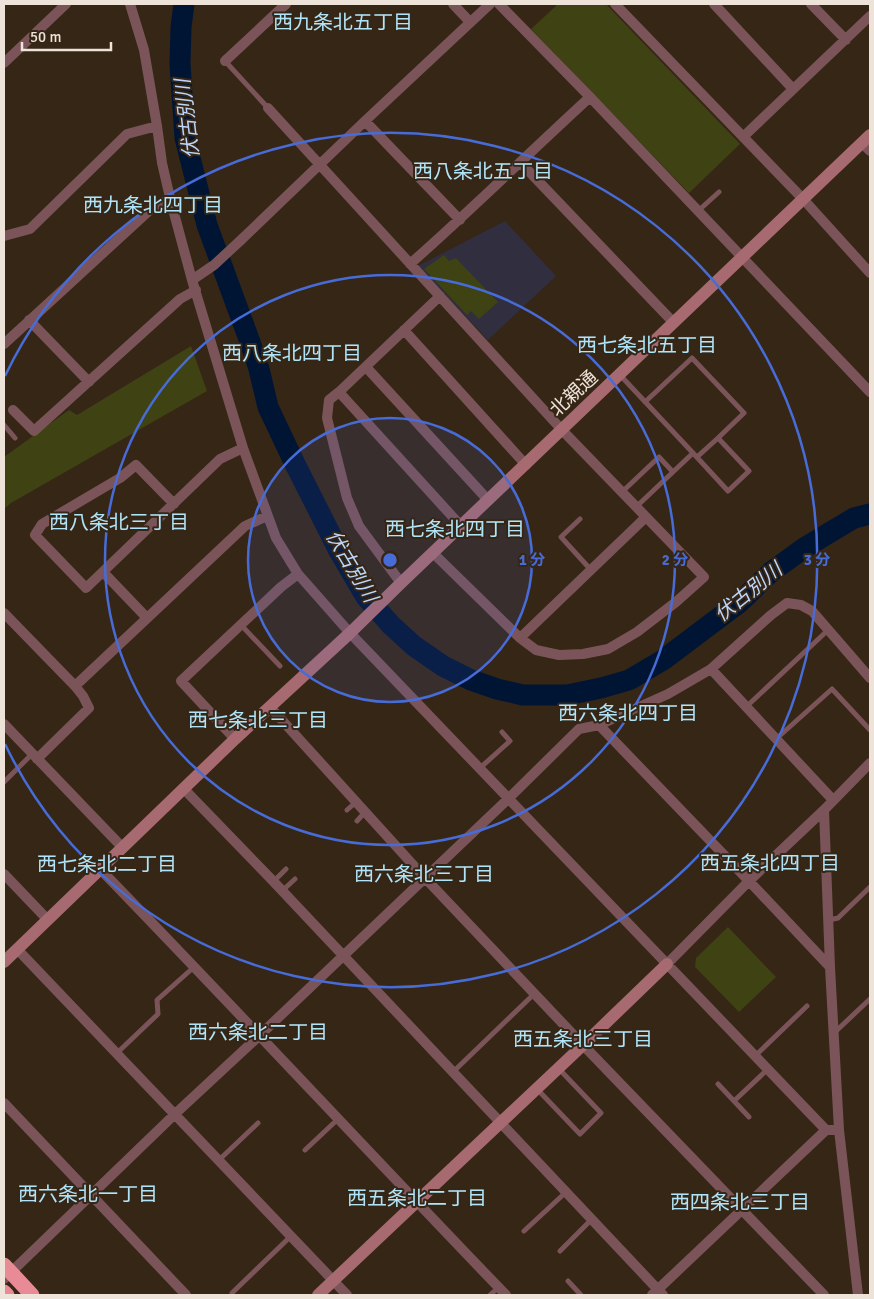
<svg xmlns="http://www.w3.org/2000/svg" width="874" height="1299" font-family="Signika,'Noto Sans JP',sans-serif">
  <rect width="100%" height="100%" fill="#362616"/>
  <path fill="#312e3f" d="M505,221L556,276L488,340L418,266Z"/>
  <path fill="#3f4212" d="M558,4H606L740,144L689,193L531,29Z
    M444,255L449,261L456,258L498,302L479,319L471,311L467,315L424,269Z
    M191,346L207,391L11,503L4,509V457L69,410L77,415Z
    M728,927L776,977L739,1012L695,967L696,958Z"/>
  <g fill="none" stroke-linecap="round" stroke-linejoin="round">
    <path stroke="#001534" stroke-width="21" d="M184,4L181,27L180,64L185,138L207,225L250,342L259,369L268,407L295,464L339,551L366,597L391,625L414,646L443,666L471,680L497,689L523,695H567L601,688L629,680L663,660L740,602L771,572L804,548L854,518L870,514"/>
    <path stroke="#7a5458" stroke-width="5" d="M225,61L268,108
      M698,211L719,192
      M620,375L693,453L636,507
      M645,402L692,358L744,413L718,438
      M4,425L15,438
      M693,453L728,491L749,471L718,438L697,457
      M622,492L659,457L673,472
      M580,519L561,537L591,570
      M241,625L280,666
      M746,707L828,630
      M776,739L832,689L870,730
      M480,768L510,741L502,732
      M4,782L32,754
      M347,810L356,802
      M357,821L365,812
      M274,881L286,869
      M282,891L295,879
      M829,920L838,918L870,887
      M834,1033L870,999
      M117,1053L158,1014L157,1000L194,967
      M755,1056L807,1006
      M453,1072L534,994
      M718,1084L749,1117
      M537,1089L580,1134L601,1113L559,1069
      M734,1101L768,1069
      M305,1150L338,1119
      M219,1160L258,1123
      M524,1231L565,1193
      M560,1251L591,1220
      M568,1281L581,1295
      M232,1293L291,1236
      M490,1295L499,1287"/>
    <path stroke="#7a5458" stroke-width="10" d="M130,4L144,50L157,126L162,163L171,202L192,280L243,448L276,538L298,574L350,633L826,1130H839L858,1295
      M453,4L470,22
      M499,4L590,97L870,392
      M615,4L804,200L870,273
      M714,4L793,89
      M811,4L846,40
      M225,61L286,4
      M4,63L66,4
      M268,108L562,430L704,577L676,602L637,632L608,649L583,654L559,655L536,650L520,638L433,553
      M365,121L460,220
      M743,137L870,16
      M863,144L870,151
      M520,162L674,323
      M4,236L30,229L127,134L157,126
      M410,264C471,210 530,152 590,97
      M192,280L214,265L241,240L365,121L490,4
      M440,296L339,392L461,526
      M29,320L89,382
      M404,330L526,465
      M4,344L152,208L171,202
      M366,367L488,500
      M339,392L329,400L327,418L347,498L359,526L401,583
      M13,410L34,431L180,299L196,290
      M174,504L136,465L120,478L42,524L35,535L86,588L220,459L243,448
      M103,572L147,618
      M4,613L75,686L83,696L89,708L37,759
      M520,638L646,517
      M711,669L833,800
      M75,686L245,526L267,516
      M270,707L425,878L583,1045L824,1295
      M4,724L123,848
      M599,725L749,881L830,967
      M235,739L181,681L281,587L298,574
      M184,789L273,881L663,1295
      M824,810L830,967L839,1130
      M100,869C237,1010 370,1154 506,1295
      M4,874L47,919
      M17,949L347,1295
      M667,964L749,881L824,810L870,763
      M4,1103L186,1295
      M4,1279L175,1114L260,1035L509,798L579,729L599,725L668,694L711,669L771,615L787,603L801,605L812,611L870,678
      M652,1295L826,1130"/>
    <path stroke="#a76a71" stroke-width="12" d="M4,962L235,739L350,633L401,583L870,135
      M318,1295L583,1045L667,964"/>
    <path stroke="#e88b97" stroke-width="15" d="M4,1265L32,1295
      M4,1292L7,1295"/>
  </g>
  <circle cx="390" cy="560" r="142" fill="#476cd8" fill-opacity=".12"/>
  <g fill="none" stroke="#476cd8" stroke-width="2.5">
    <circle cx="390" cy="560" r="142"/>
    <circle cx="390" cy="560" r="285"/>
    <path d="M5 376A427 427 0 1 1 5 744"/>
  </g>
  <g text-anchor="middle" stroke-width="4" stroke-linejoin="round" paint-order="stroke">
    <g font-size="19" fill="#eee3d9" stroke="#362616">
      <text transform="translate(573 393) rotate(-43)" y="7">北親通</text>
    </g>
    <g font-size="20" fill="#b0e4f8" stroke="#362616">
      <text x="343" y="29">西九条北五丁目</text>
      <text x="483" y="178">西八条北五丁目</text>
      <text x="153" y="212">西九条北四丁目</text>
      <text x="647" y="352">西七条北五丁目</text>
      <text x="292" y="360">西八条北四丁目</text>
      <text x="119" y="529">西八条北三丁目</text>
      <text x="455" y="536">西七条北四丁目</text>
      <text x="628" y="720">西六条北四丁目</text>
      <text x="258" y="727">西七条北三丁目</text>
      <text x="770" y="870">西五条北四丁目</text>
      <text x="107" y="871">西七条北二丁目</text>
      <text x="424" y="881">西六条北三丁目</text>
      <text x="258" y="1039">西六条北二丁目</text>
      <text x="583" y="1046">西五条北三丁目</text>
      <text x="88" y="1201">西六条北一丁目</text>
      <text x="417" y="1205">西五条北二丁目</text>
      <text x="740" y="1209">西四条北三丁目</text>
    </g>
    <g font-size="20" font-style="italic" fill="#bcd7fb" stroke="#362616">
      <text transform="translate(187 119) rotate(-97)" y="7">伏古別川</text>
      <text transform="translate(352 566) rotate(59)" y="7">伏古別川</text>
      <text transform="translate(748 592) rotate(-39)" y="7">伏古別川</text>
    </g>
  </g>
  <circle cx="390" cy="560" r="8" fill="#476cd8" stroke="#362616" stroke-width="2.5"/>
  <g font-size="15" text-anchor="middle" font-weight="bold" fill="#476cd8" stroke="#362616" stroke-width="4" stroke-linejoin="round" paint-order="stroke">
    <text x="532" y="565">1 分</text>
    <text x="675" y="565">2 分</text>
    <text x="817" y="565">3 分</text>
  </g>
  <rect width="874" height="1299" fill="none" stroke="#eee3d9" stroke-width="10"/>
  <path d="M22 42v8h89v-8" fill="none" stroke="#eee3d9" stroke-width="2.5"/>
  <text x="30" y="42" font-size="15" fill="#eee3d9" stroke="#362616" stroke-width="4" paint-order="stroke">50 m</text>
</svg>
